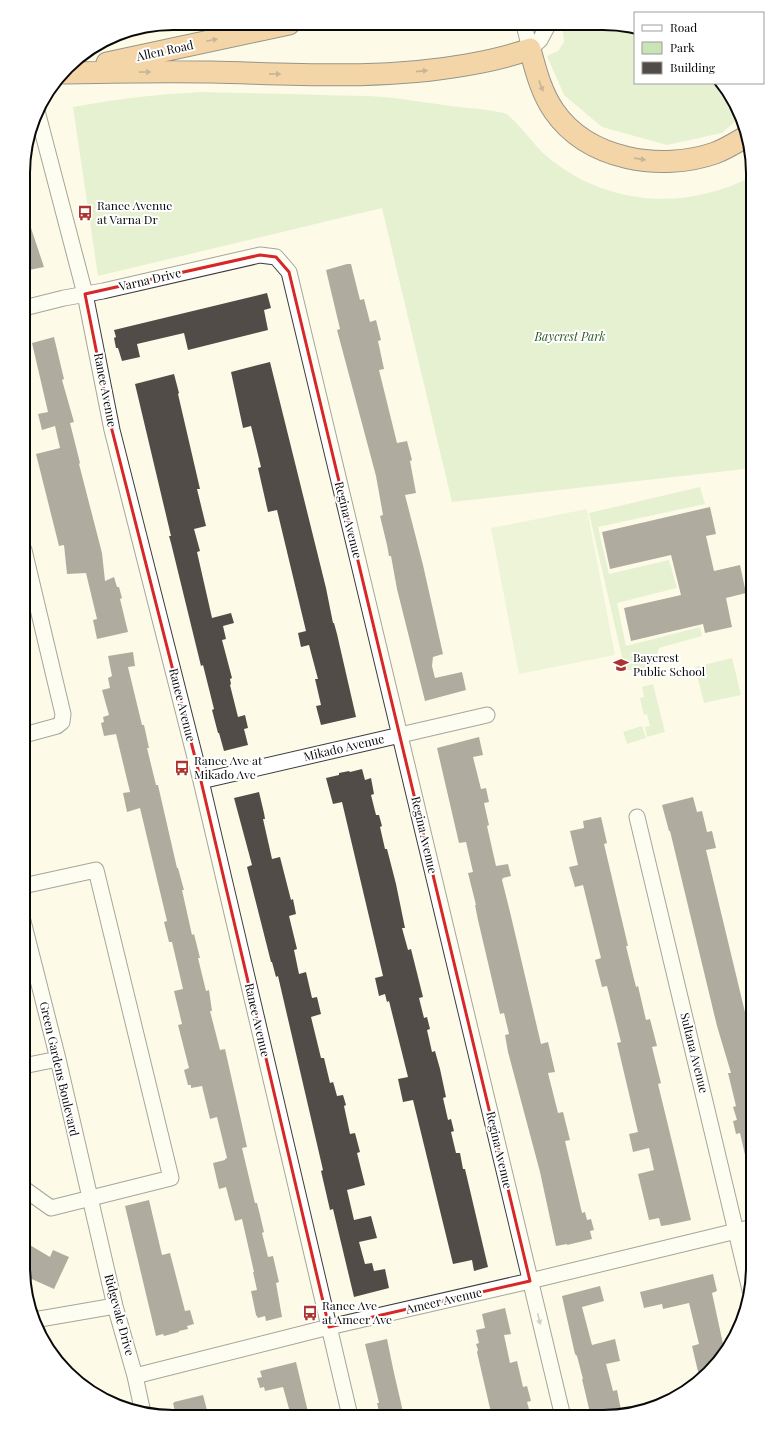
<svg xmlns="http://www.w3.org/2000/svg" width="776" height="1440" font-family="'Playfair Display',serif">
  <rect width="100%" height="100%" fill="#fdfbe8"/>
  <path fill="#c9e4b5" d="M562,25L635,27V83H722L728,90L741,116L722,133L667,145L602,127L564,95L547,56L558,51L564,42Z
    M202,92C243,93 283,94 323,95C343,96 364,95 384,97C406,99 428,103 450,106C468,108 486,109 504,113C512,115 536,147 544,154C604,206 684,212 753,176V468L452,502L382,208L98,276L73,107C116,99 158,94 202,92Z
    M700,487L705,504L598,527L609,574L669,560L677,588L617,603L626,646L700,627L702,636L659,648C658,652 657,657 655,660C650,671 635,670 625,670L589,513Z
    M732,658L741,695L704,703L695,667Z
    M653,684L665,732L647,737L645,727L650,726L647,714L644,715L640,698L644,697L642,687Z
    M642,726L646,738L627,744L623,732Z"/>
  <path fill="#dcecc6" d="M587,509L615,655L519,674L491,528Z"/>
  <path fill="#514c47" d="M26,213L44,267L24,271V214Z
    M347,264H351L360,300L364,299L370,322L376,320L381,340L378,341L384,369L379,370L397,443L407,441L412,460L410,461L416,493L405,495L423,565L443,654L433,657L432,666L435,678L462,672L466,690L425,701L397,589L391,556H389L387,545L380,516L383,515L376,476L337,330L340,329L326,270Z
    M267,293L271,308L264,310L268,330L188,350L184,333L137,344L140,357L122,361L118,348H116L114,338L116,337L114,330Z
    M54,337L64,379L62,380L74,422L70,423L80,463L79,464L102,553L105,581L114,577L117,587H119L122,598L120,599L128,632L97,639L93,620L97,619L86,573L67,574L64,545L59,546L36,454L60,448L55,426L42,430L38,414L48,412L32,343Z
    M270,362L326,588L333,623H334L337,634L356,717L321,725L316,706L321,705L315,679H318L309,645L301,647L298,633L306,631L277,510L268,512L258,468L261,467L251,426L243,428L231,372Z
    M174,374L179,393L178,394L200,489H197L206,526L194,529L200,551L197,552L212,618L231,613L234,623L223,626L226,639L222,640L232,678L230,679L231,684L230,685L238,717L245,715L248,728L244,729L248,745L224,751L219,733H218L212,710L214,709L203,665L201,666L171,543L169,536H171L135,384Z
    M710,507L716,534L706,536L714,571L740,565L746,593L726,598L732,627L705,633L703,624L631,641L624,608L681,595L671,555L610,569L602,532Z
    M133,652L135,666L128,667L142,725H144L149,748H147L156,785H158L177,868H178L184,890H182L192,935L194,934L200,958H198L206,991L209,990L212,1011H210L220,1050L225,1049L247,1147L242,1148L255,1203H257L260,1215L264,1232L262,1233L268,1257L273,1256L279,1282L276,1283L282,1317L266,1321L265,1316L258,1318L256,1315L251,1291L257,1290L253,1272H254L242,1219L235,1221L226,1187L219,1189L213,1163L225,1160V1159L227,1158L217,1117L210,1119L202,1086L191,1088V1085H188L184,1070L189,1068L178,1025L182,1024L174,991L183,989L172,942H169L164,922L167,921L140,808L127,812L123,793L130,792L116,734L104,736L101,723L104,722L103,717L109,715L102,690L110,688L108,678L112,676L108,656Z
    M479,737L483,755L473,757L481,789L486,788L489,802L484,803L489,825L487,826L496,866L508,864L511,876L503,878L502,880L510,912L541,1044L548,1042L555,1072L548,1073L558,1113L563,1112L570,1140L565,1141L582,1213L585,1212L587,1220L591,1219L594,1230L590,1231L592,1239L567,1245V1244L556,1246L540,1172L508,1052L505,1035L509,1034L504,1013L500,1014L478,920L475,905H476L468,873L473,872L466,842L459,843L437,748Z
    M362,769L365,780L371,778L374,794L371,795L376,815H379L382,826L380,827L385,849H387L396,884L405,928H402L408,950L411,949L423,997L419,998L424,1018L427,1017L430,1029L427,1030L432,1052L435,1051L440,1069L446,1097L443,1098L448,1120L451,1119L454,1131L451,1132L456,1153H460L463,1169H465L488,1267L474,1271L472,1260L453,1264L413,1100L403,1102L398,1079L408,1077L389,1001L387,1002L385,994L379,996L375,978L383,976L342,802L333,804L326,778L339,775V773L349,771L350,772Z
    M259,792L264,813L265,819H263L272,859L280,857L291,900L293,899L296,914L289,916L297,949L294,950L299,974L306,972L312,998L317,997L321,1014L311,1017L321,1058H324L330,1083L333,1082L334,1085L337,1096L343,1095L346,1105L344,1106L350,1134L355,1133L360,1152L357,1153L365,1185L347,1190L354,1220L371,1216L377,1238L359,1242L365,1264L372,1263L374,1271L385,1269L389,1288L354,1297L333,1209L330,1210L321,1171L323,1170L278,976L276,977L272,962H271L247,867L252,865L234,798Z
    M693,797L697,812L702,811L707,832L712,831L716,848L706,850L750,1033H753V1168H748L740,1133L736,1134L733,1121L737,1120L733,1107L736,1106L728,1073H731L717,1026L670,831H669L662,805Z
    M601,817L607,843L604,844L628,946H626L636,987L638,986L646,1020L650,1019L657,1046L652,1047L661,1083L658,1084L691,1220L668,1225L661,1226L659,1218L649,1220L638,1174L654,1170L649,1148L633,1152L629,1134L638,1132L617,1043L621,1042L607,986L602,987L595,960L601,958L583,885L575,887L569,867L578,865L570,831L584,828L583,821Z
    M149,1200L162,1255L170,1253L185,1311L190,1310L194,1324L187,1326L188,1329L179,1331V1332L164,1336L163,1334L156,1336L125,1206Z
    M23,1241L50,1257L53,1250L69,1257L54,1289L25,1276L23,1267Z
    M713,1274L717,1291L712,1293L725,1353L722,1358L700,1380L692,1346L699,1344L689,1303L663,1309L662,1304L644,1308L640,1292Z
    M600,1286L604,1301L582,1307L592,1345L615,1339L620,1361L606,1364L613,1391L617,1390L621,1410L606,1413V1416L591,1417L582,1379H583L577,1356L575,1354L572,1341L562,1296Z
    M505,1308L511,1334L504,1335L510,1363L517,1361L523,1387L527,1386L531,1401L527,1402L529,1409L525,1410L526,1417H492L477,1352L478,1350L476,1344L479,1343L476,1330L485,1328L482,1314Z
    M387,1339L394,1373L404,1416H380L377,1403H379L365,1344Z
    M296,1362L308,1412L291,1416L283,1387L265,1391L264,1387L260,1388L257,1378L262,1377L260,1371Z
    M203,1395L207,1410L183,1416H176L173,1403H174V1402Z"/>
  <g fill="none" stroke-linecap="round" stroke-linejoin="round">
    <g stroke="#3c3c3c" stroke-width="17">
      <path id="minor" d="M524,25L530,49L540,40L548,25
        M37,111L85,294L112,430L201,781L350,1416
        M24,308L64,298L103,291L260,255L276,257L289,272L563,1417
        M24,735L57,726L62,722L63,714L24,550
        M201,781L487,715
        M637,817L750,1290
        M23,921L58,1059L115,1306L135,1376L143,1413
        M23,1066L58,1059
        M23,1188L51,1208L171,1178L96,870L23,886
        M34,1320L115,1306
        M135,1376L329,1327L530,1281L753,1227"/>
    </g>
    <g stroke="#1a1a1a" stroke-width="23">
      <path id="highway" d="M107,63L289,24
        M64,73C114,72 163,71 212,72C297,74 382,80 466,65C489,61 508,57 530,49C536,71 541,92 554,111C588,160 661,172 715,153C726,149 737,142 747,136"/>
    </g>
    <use href="#minor" stroke="#fff" stroke-width="15"/>
    <use href="#highway" stroke="#e8a75a" stroke-width="21"/>
    <path stroke="#ad332e" stroke-width="3" d="M108,39L181,23"/>
  </g>
  <defs><path id="oneway-solid" d="M-6-.8H1V-3.2L6.5 0L1 3.2V.8H-6Z"/></defs>
  <g fill="#846036">
    <use href="#oneway-solid" transform="translate(212 40) rotate(-12)"/>
    <use href="#oneway-solid" transform="translate(422 71) rotate(-6)"/>
    <use href="#oneway-solid" transform="translate(145 72) rotate(-1)"/>
    <use href="#oneway-solid" transform="translate(275 74) rotate(1)"/>
    <use href="#oneway-solid" transform="translate(541 86) rotate(70)"/>
    <use href="#oneway-solid" transform="translate(640 159) rotate(8)"/>
  </g>
  <use fill="#9d9d9d" href="#oneway-solid" transform="translate(539 1319) rotate(77)"/>
  <path d="M0 0H776V1440H0ZM260,255L276,257L289,272L530,1281L329,1327L201,781L112,430L85,294Z" fill="#fdfbe8" fill-opacity=".55" fill-rule="evenodd"/>
  <path fill="none" stroke="#d62828" stroke-width="3" stroke-linejoin="round" d="M260,255L276,257L289,272L530,1281L329,1327L201,781L112,430L85,294Z"/>
  <defs>
    <g id="bus-bare" transform="scale(1.2)"><path d="M-5-6H5V4H4V6H2V4H-2V6H-4V4H-5ZM-3.5-4V0h7V-4ZM-3.5 1.2v1.5H-2V1.2ZM2 1.2v1.5H3.5V1.2Z" fill="#ad332e" stroke="#fff" stroke-width="2.5" paint-order="stroke"/></g>
    <g id="school-bare" transform="scale(1.2)"><path d="M0-5L7-2L0 1L-7-2ZM-4 1L0 2.5L4 1V4Q0 6-4 4Z" fill="#ad332e" stroke="#fff" stroke-width="2.5" paint-order="stroke"/></g>
  </defs>
  <g fill-rule="evenodd">
    <use href="#bus-bare" x="85" y="213"/>
    <use href="#school-bare" x="621" y="665"/>
    <use href="#bus-bare" x="182" y="768"/>
    <use href="#bus-bare" x="310" y="1313"/>
  </g>
  <g text-anchor="middle" stroke-width="4" stroke-linejoin="round" paint-order="stroke">
    <g font-size="12" fill="#090909" stroke="#fff">
      <text transform="translate(165 51) rotate(-12)" y="4">Allen Road</text>
      <text transform="translate(150 280) rotate(-13)" y="4">Varna Drive</text>
      <text transform="translate(105 390) rotate(79)" y="4">Ranee Avenue</text>
      <text transform="translate(348 520) rotate(76)" y="4">Regina Avenue</text>
      <text transform="translate(182 705) rotate(76)" y="4">Ranee Avenue</text>
      <text transform="translate(344 748) rotate(-13)" y="4">Mikado Avenue</text>
      <text transform="translate(424 835) rotate(77)" y="4">Regina Avenue</text>
      <text transform="translate(257 1020) rotate(77)" y="4">Ranee Avenue</text>
      <text transform="translate(694 1053) rotate(76)" y="4">Sultana Avenue</text>
      <text transform="translate(59 1069) rotate(77)" y="4">Green Gardens Boulevard</text>
      <text transform="translate(499 1150) rotate(77)" y="4">Regina Avenue</text>
      <text transform="translate(444 1301) rotate(-13)" y="4">Ameer Avenue</text>
      <text transform="translate(119 1315) rotate(75)" y="4">Ridgevale Drive</text>
    </g>
    <g font-size="12" fill="#090909" stroke="#fff" text-anchor="start">
      <text x="97" y="210">Ranee Avenue<tspan x="97" dy="14">at Varna Dr</tspan></text>
      <text x="633" y="662">Baycrest<tspan x="633" dy="14">Public School</tspan></text>
      <text x="194" y="765">Ranee Ave at<tspan x="194" dy="14">Mikado Ave</tspan></text>
      <text x="322" y="1310">Ranee Ave<tspan x="322" dy="14">at Ameer Ave</tspan></text>
    </g>
    <g font-size="12" font-style="italic" fill="#285a20" stroke="#fff">
      <text x="570" y="341">Baycrest Park</text>
    </g>
  </g>
  <path d="M0 0H776V1440H0ZM173 30H603A143 143 0 0 1 746 173V1267A143 143 0 0 1 603 1410H173A143 143 0 0 1 30 1267V173A143 143 0 0 1 173 30Z" fill="#fff" fill-rule="evenodd"/>
  <path fill="none" stroke="#090909" stroke-width="2" d="M173 30H603A143 143 0 0 1 746 173V1267A143 143 0 0 1 603 1410H173A143 143 0 0 1 30 1267V173A143 143 0 0 1 173 30Z"/>
  <rect x="634" y="12" width="130" height="72" fill="#ffffff" stroke="#9d9d9d"/>
  <rect x="642" y="25" width="20" height="6" fill="#ffffff" stroke="#9d9d9d"/>
  <text x="670" y="32" font-size="12" fill="#090909">Road</text>
  <rect x="642" y="42" width="20" height="12" fill="#c9e4b5" stroke="#9d9d9d"/>
  <text x="670" y="52" font-size="12" fill="#090909">Park</text>
  <rect x="642" y="62" width="20" height="12" fill="#514c47" stroke="#9d9d9d"/>
  <text x="670" y="72" font-size="12" fill="#090909">Building</text>
</svg>
